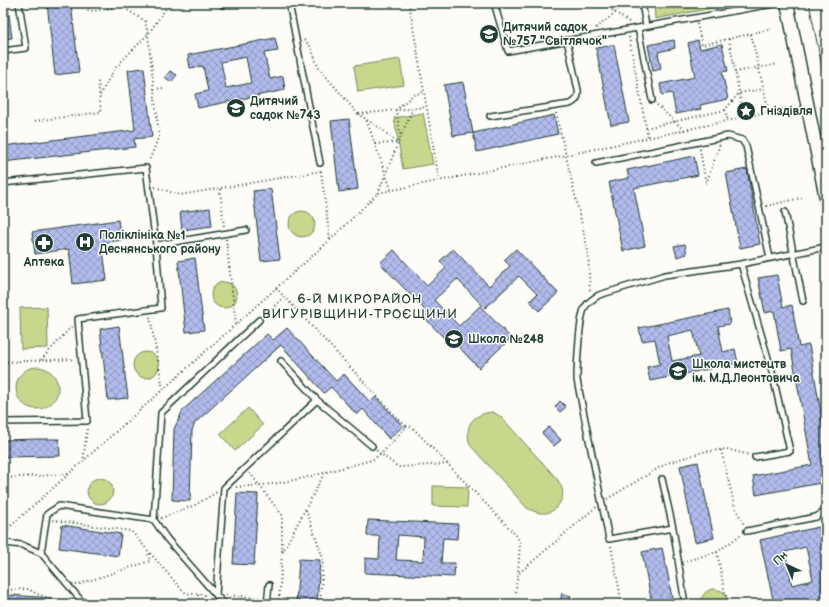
<svg xmlns="http://www.w3.org/2000/svg" width="829" height="607" font-family="'Balsamiq Sans',sans-serif">
  <defs>
    <pattern id="grass-tufts" width="24" height="20" patternUnits="userSpaceOnUse"><rect width="24" height="20" fill="#c7d88c"/><path d="M3 7l-1-3M5 7V3M7 7l1-3M15 17l-1-3M17 17v-4M19 17l1-3" fill="none" stroke="#aaba79"/></pattern>
    <pattern id="building-cross-hatch" width="8" height="8" patternUnits="userSpaceOnUse"><rect width="8" height="8" fill="#b2bbec"/><path d="M0 0l8 8M0 8l8-8" fill="none" stroke="#9099c0"/></pattern>
  </defs>
  <rect width="100%" height="100%" fill="#fdfcf7"/>
  <filter id="ink" filterUnits="userSpaceOnUse"><feTurbulence type="fractalNoise" baseFrequency=".025" numOctaves="2"/><feDisplacementMap in="SourceGraphic" scale="8" xChannelSelector="R" yChannelSelector="G"/><feConvolveMatrix kernelMatrix="1 2 1 2 8 2 1 2 1" color-interpolation-filters="sRGB"/></filter>
  <g filter="url(#ink)">
    <path fill="url(#grass-tufts)" stroke="#738a60" d="M654,3H739L655,19Z"/>
    <path fill="#c7d88c" stroke="#738a60" d="M400,59L404,85L358,92L354,66Z
      M423,113L433,164L403,169L394,118Z
      M289 224a13 13 0 1 1 26 0a13 13 0 1 1-26 0Z
      M211 295a13 13 0 1 1 26 0a13 13 0 1 1-26 0Z
      M47,307L48,348L21,349L20,308Z
      M133 365a13 13 0 1 1 26 0a13 13 0 1 1-26 0Z
      M16 388a21 21 0 1 1 42 0a21 21 0 1 1-42 0Z
      M248,408L263,425L235,451L220,434Z
      M493,412L501,417L558,480C559,483 562,486 562,489C565,499 556,512 546,513C539,514 533,511 527,508L470,445C464,425 472,414 493,412Z
      M87 491a13 13 0 1 1 26 0a13 13 0 1 1-26 0Z
      M433,486L468,487L467,507L433,506Z
      M712,589C722,589 728,594 728,604H701C701,596 705,591 712,589Z"/>
    <path fill="url(#building-cross-hatch)" stroke="#1f3d34" fill-rule="evenodd" d="M47,3H71L79,72L55,75Z
      M3,8H8L12,38L3,39Z
      M275,38L278,51L264,53L270,79L283,76L285,90L198,108L195,94L208,91L203,66L190,68L188,55ZM246,57L251,83L226,88L221,62Z
      M674,40L675,48L658,52L661,69L653,71L648,45Z
      M698,40L700,49L722,44L728,71L722,72L728,99L700,105L701,109L676,114L672,93L662,95L660,84L695,77L688,43Z
      M614,45L629,122L611,125L596,48Z
      M144,68L152,137L134,139L135,147L3,162V146L135,130L128,70Z
      M170,71L177,75L171,82L165,77Z
      M463,82L473,133L453,136L444,85Z
      M554,115L558,134L477,152L473,133Z
      M349,119L358,189L339,192L331,121Z
      M694,156L698,175L634,188L645,246L623,251L609,182L629,178L627,170Z
      M747,169L760,244L740,248L726,173Z
      M271,189L280,259L261,261L253,191Z
      M210,208L212,226L182,230L180,212Z
      M118,220L121,240L102,243L107,280L73,284L69,249L35,254L32,232Z
      M685,244L687,254L677,257L674,246Z
      M453,249L489,286L510,266L504,260L516,249L558,293L539,311L530,301L537,294L519,276L485,308L457,279L434,300L459,326L480,306L511,338L479,368L449,337L446,340L420,313L424,309L380,263L394,250L427,286L446,268L440,261Z
      M195,258L204,330L186,332L178,261Z
      M777,275L783,307L792,305L799,347L809,345L826,441V482L756,495L753,476L812,465L791,349L781,351L774,311L765,313L758,278Z
      M728,310L730,324L718,326L723,352L735,349L738,363L650,381L647,367L660,364L655,339L642,341L639,328ZM693,330L699,356L672,361L667,336Z
      M119,326L128,398L108,400L100,329Z
      M287,328L336,381L344,374L370,402L376,397L403,426L389,439L363,409L357,415L331,387L324,393L281,345L195,423L192,430L190,501L172,500L174,429L183,410L267,334L273,340Z
      M560,401L566,407L560,412L555,407Z
      M549,427L561,440L554,446L542,433Z
      M38,439H59L60,456L3,457V440Z
      M698,462L714,538L695,542L680,466Z
      M237,493L258,494L254,565L233,564Z
      M368,520L458,524L457,539L443,538L441,563H455L454,577L365,573V558L379,559L380,536H367ZM398,535L424,537L423,561L396,560Z
      M62,525L121,534L118,556L59,548Z
      M819,527L826,557V599L804,604H774L760,540ZM806,547L813,580L792,585L785,552Z
      M662,548L668,575L673,604H652L642,552Z
      M299,559L320,560L317,604H296Z
      M562,593L571,596L569,604L560,602Z
      M10,595L52,598L51,604H10Z"/>
    <g fill="none" stroke-linecap="round" stroke-linejoin="round">
      <g stroke="#1f3d34" stroke-width="8">
        <path id="service" d="M289,3L320,163
          M642,3L646,26
          M223,5L224,3
          M495,6L508,51L779,3
          M638,28L652,100
          M3,51L26,48L19,3
          M490,116L570,104C577,101 579,97 578,90L567,40
          M596,163L728,136L742,140L746,146L770,258
          M3,183L146,168L156,245L161,308L78,319L87,421L3,422
          M785,212L803,301
          M156,245L246,230
          M741,264L772,372L790,451L755,457
          M281,361L317,400L372,446
          M662,479L673,528L685,604
          M673,528L609,539L577,380C577,366 579,318 585,307C588,302 594,298 599,295L665,275L741,264L826,247
          M747,531L816,517L826,511
          M4,543L22,545L41,553L84,604
          M41,553L47,514L59,506L154,520
          M216,595L224,488L317,400
          M224,604L167,539L154,520L161,413L259,320
          M267,604L269,585"/>
      </g>
      <g stroke="#1f3d34" stroke-width="15">
        <path id="tertiary" d="M787,3L826,198"/>
      </g>
      <path stroke="#1f3d34" stroke-width="2" stroke-dasharray="1 3" stroke-linecap="butt" d="M84,3L86,9L93,11L142,3
        M409,3L439,180
        M602,3L629,22
        M121,6L145,21L148,34L159,136L149,161
        M697,24L702,45L771,29
        M596,28L615,13L621,3
        M751,34L769,112
        M629,37L648,138
        M729,39L744,118
        M304,40L311,47L318,67L358,114L366,119L391,189
        M735,72L778,64
        M154,89L164,88
        M100,95L115,68L148,34L170,3
        M657,105L684,130
        M725,110L728,121
        M556,113L588,251L590,293
        M359,114L426,107
        M367,120L377,126L398,143L378,193
        M35,121L101,112L98,81
        M646,128L725,110L739,93L764,89
        M401,138L396,110L413,95L424,92
        M375,144L398,143L413,108
        M700,149L706,184L720,144
        M321,171L330,240
        M155,187L180,195L321,171
        M220,189L224,227
        M766,206L805,197
        M226,239L236,324
        M276,288L406,427L381,454L376,450
        M150,317L163,389
        M263,317L284,297
        M41,360L72,326
        M3,362L75,359
        M406,426L412,427L516,535L520,542L518,574
        M721,450L735,507L744,525
        M83,462L87,429
        M250,473L282,515V552
        M3,478L69,474
        M236,487L273,484L304,478L372,460L381,454L398,467L448,464
        M607,499L667,463L703,452L727,449L749,455
        M306,510L323,558L320,604
        M161,518L195,505L217,492
        M53,520L131,531L183,591C189,596 198,592 205,595
        M3,521H6L4,537
        M5,531L330,240L378,193L567,155L788,108
        M611,546L622,604
        M717,552L727,604
        M686,561L717,552L742,534
        M76,585L150,561L148,553
        M3,590L28,589L37,594L67,604
        M226,595L261,598
        M198,604V593
        M279,604L282,553L324,474
        M514,604L518,574L596,507"/>
      <use href="#service" stroke="#fdfcf7" stroke-width="5"/>
      <use href="#tertiary" stroke="#fdfcf7" stroke-width="12"/>
      <path stroke="#1f3d34" stroke-width="1" d="M809,3L826,87"/>
    </g>
  </g>
  <defs>
    <g id="school-disc" transform="scale(1)"><circle r="9.5" fill="#1f3d34" stroke="#fdfcf7"/><path d="M0-5L7-2L0 1L-7-2ZM-4 1L0 2.5L4 1V4Q0 6-4 4Z" fill="#fff"/></g>
    <g id="sight-disc" transform="scale(1)"><circle r="9.5" fill="#1f3d34" stroke="#fdfcf7"/><path d="M0-6L1.8-2.2L6-1.7L2.9 1.2L3.7 5.4L0 3.3L-3.7 5.4L-2.9 1.2L-6-1.7L-1.8-2.2Z" fill="#fff"/></g>
    <g id="hospital-disc" transform="scale(1)"><circle r="9.5" fill="#1f3d34" stroke="#fdfcf7"/><path d="M-5-5h3v3.5h4V-5h3V5h-3V1.5h-4V5h-3Z" fill="#fff"/></g>
    <g id="pharmacy-disc" transform="scale(1)"><circle r="9.5" fill="#1f3d34" stroke="#fdfcf7"/><path d="M-2-6h4v4h4v4h-4v4h-4v-4h-4v-4h4Z" fill="#fff"/></g>
  </defs>
  <g fill-rule="evenodd">
    <use href="#school-disc" x="489" y="34"/>
    <use href="#school-disc" x="236" y="108"/>
    <use href="#sight-disc" x="746" y="111"/>
    <use href="#hospital-disc" x="85" y="242"/>
    <use href="#pharmacy-disc" x="44" y="243"/>
    <use href="#school-disc" x="454" y="339"/>
    <use href="#school-disc" x="678" y="371"/>
  </g>
  <g text-anchor="middle" stroke-width="3" stroke-linejoin="round" paint-order="stroke">
    <g font-size="12" font-weight="bold" fill="#1f3d34" stroke="#fdfcf7" text-anchor="start">
      <text x="503" y="31">Дитячий садок<tspan x="503" dy="14">№757 "Світлячок"</tspan></text>
      <text x="250" y="105">Дитячий<tspan x="250" dy="14">садок №743</tspan></text>
      <text x="760" y="115">Гніздівля</text>
      <text x="99" y="239">Поліклініка №1<tspan x="99" dy="14">Деснянського району</tspan></text>
      <text x="44" y="266" text-anchor="middle">Аптека</text>
      <text x="468" y="343">Школа №248</text>
      <text x="692" y="368">Школа мистецтв<tspan x="692" dy="14">ім. М.Д.Леонтовича</tspan></text>
    </g>
    <g font-size="13" letter-spacing="1" fill="#1f3d34" stroke="#fdfcf7">
      <text x="360" y="303">6-Й МІКРОРАЙОН<tspan x="360" dy="15">ВИГУРІВЩИНИ-ТРОЄЩИНИ</tspan></text>
    </g>
  </g>
  <rect width="829" height="607" fill="none" stroke="#fdfcf7" stroke-width="16"/>
  <rect x="8" y="8" width="813" height="591" fill="none" stroke="#1f3d34" stroke-width="1.5" filter="url(#ink)"/>
  <g transform="translate(787 565) rotate(316)" stroke="#fdfcf7" stroke-width="3" paint-order="stroke">
  <path d="M0-3L7 15L0 10L-7 15Z" fill="#1f3d34"/>
  <text y="-6" font-size="11" font-weight="bold" text-anchor="middle" fill="#1f3d34">Пн</text>
  </g>
</svg>
